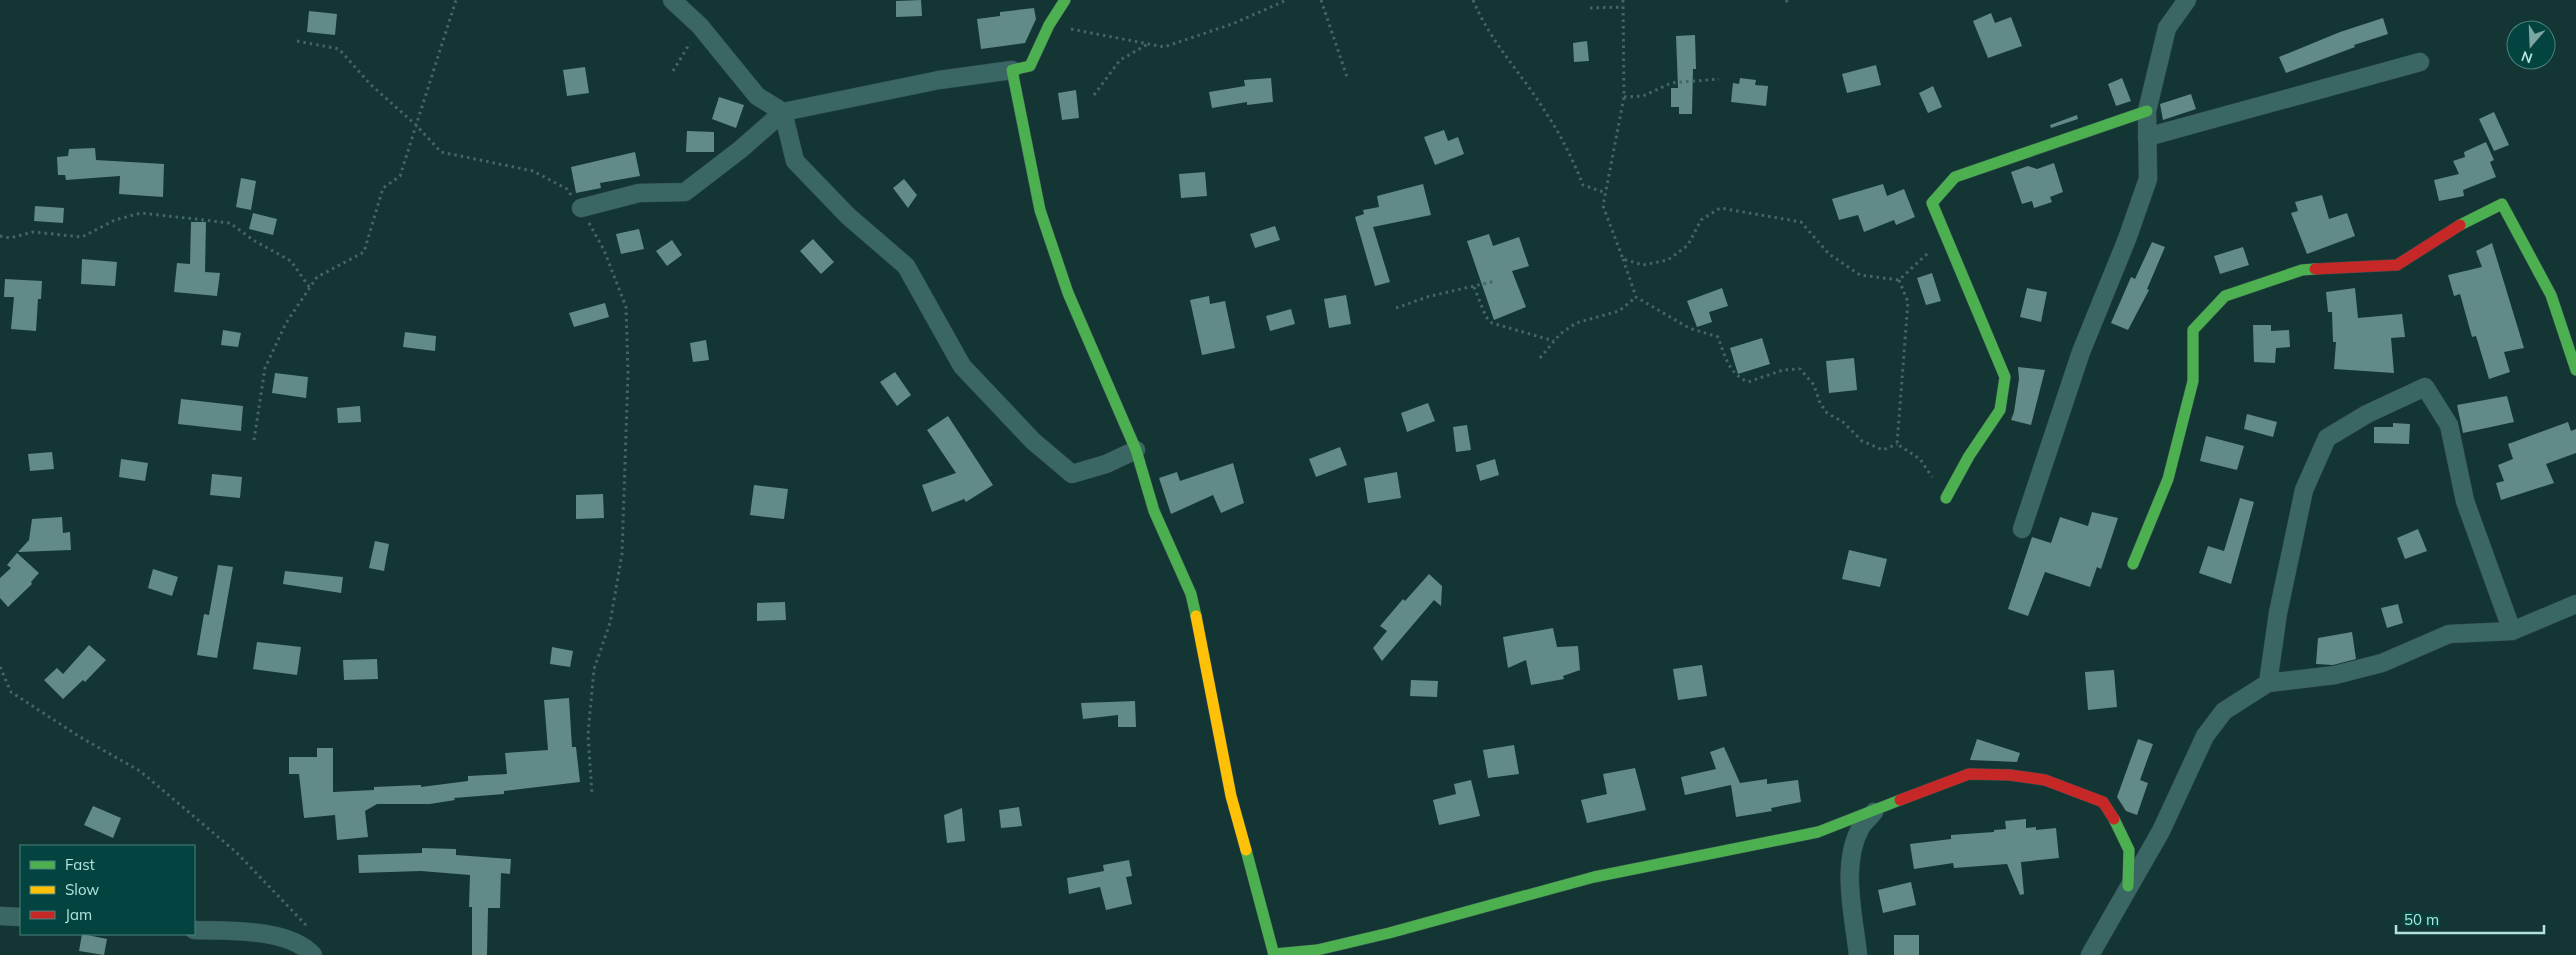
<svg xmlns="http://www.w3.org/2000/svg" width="2576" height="955" font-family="Mulish,sans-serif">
  <rect width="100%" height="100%" fill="#133533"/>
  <path fill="#628a87" d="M921,0L922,16L896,17V1Z
    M1034,8L1036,19L1025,43L981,49L977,19L1000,16V12Z
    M309,11L337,14L335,35L307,32Z
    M1991,13L1995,23L2011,17L2022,46L1988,58L1973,21Z
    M2383,18L2388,34L2354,45L2355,47L2286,73L2279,57L2340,32Z
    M1695,35L1696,69H1693L1692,114H1679V107H1671V88H1678L1676,36Z
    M1587,41L1589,61L1574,62L1573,43Z
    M1876,65L1881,85L1847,93L1842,74Z
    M585,67L589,93L567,96L563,70Z
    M1271,78L1273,102L1247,105V102L1212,108L1209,92L1245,86L1244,80Z
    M1740,78L1756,80L1755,85L1768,86L1766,106L1731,102L1733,83L1739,84Z
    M2122,78L2131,101L2116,106L2108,84Z
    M1933,86L1942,107L1928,113L1919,93Z
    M1076,90L1079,118L1062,120L1058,93Z
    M2191,94L2196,109L2163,120L2160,104Z
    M719,97L744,105L736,128L712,119Z
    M2494,112L2509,145L2494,151L2479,119Z
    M2077,115L2078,119L2051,128L2050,125Z
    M1444,130L1448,141L1458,137L1464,154L1435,165L1424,137Z
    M687,131L714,132V152H686Z
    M2486,142L2494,160L2490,162L2496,177L2463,190L2464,196L2439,201L2434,180L2459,174L2453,161L2465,157L2464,152Z
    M95,148L96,160L164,164L163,197L119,194L120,176L66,180L65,175H58L57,157L68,156L69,149Z
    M635,152L640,176L600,183L601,188L576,193L571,167Z
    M2054,163L2063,192L2050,197L2052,202L2034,208L2032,201L2022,204L2011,172L2028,166L2037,169Z
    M1205,172L1207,196L1181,198L1179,174Z
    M241,178L256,181L251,210L236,207Z
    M904,179L917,195L908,208L893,188Z
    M1423,184L1431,215L1373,227L1390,282L1375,286L1355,217L1364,214L1363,210L1379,207L1377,196Z
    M1883,184L1887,196L1904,189L1915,217L1896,225L1894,220L1864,232L1858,215L1839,220L1832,199Z
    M2322,195L2329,219L2347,213L2355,236L2307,254L2291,213L2298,211L2295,202Z
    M35,206L64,208L63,223L34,221Z
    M253,213L277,219L273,235L249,229Z
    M191,222H206L205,272L220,273L217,296L174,292L177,263L190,264Z
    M1275,226L1280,240L1255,248L1250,234Z
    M639,229L644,249L621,254L616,234Z
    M1489,234L1493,246L1519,237L1529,266L1512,271L1526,307L1494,320L1467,241Z
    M813,239L834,262L821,274L800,251Z
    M672,240L682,255L667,266L656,251Z
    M2152,242L2165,247L2147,289L2149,290L2128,330L2111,323L2131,277L2135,279Z
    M2492,243L2524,348L2504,352L2510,372L2489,379L2476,336L2472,337L2460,294L2454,296L2448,275L2482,267L2476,251Z
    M2243,247L2249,265L2220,274L2214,256Z
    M82,259L117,262L115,286L81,284Z
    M1932,273L1941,301L1926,305L1917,278Z
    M5,279L42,281L41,299H38L36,331L11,329L14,297H4Z
    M1722,288L1728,306L1709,312L1712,322L1697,327L1687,301Z
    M2027,288L2047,292L2041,322L2020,317Z
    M2355,288L2358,318L2402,314L2405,337L2391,338L2394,373L2334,369L2336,342H2333L2332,312H2328L2326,292Z
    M1346,295L1351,324L1329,328L1324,299Z
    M1209,296L1210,304L1225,301L1235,348L1202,355L1190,300Z
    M605,303L609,317L574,327L569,313Z
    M1291,309L1295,324L1270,331L1266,316Z
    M2253,325H2271V331L2289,330L2290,347L2276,348L2275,363L2254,362Z
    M223,330L241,333L238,347L221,345Z
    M405,332L436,336L435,351L403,347Z
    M1762,338L1770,364L1738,374L1730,348Z
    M706,340L709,360L693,362L690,343Z
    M1854,358L1857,390L1829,393L1826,361Z
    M2018,367L2045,370L2031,425L2011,420L2014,412L2019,379Z
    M895,372L911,395L897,406L880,382Z
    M275,373L308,377L306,398L272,393Z
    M2507,396L2514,422L2463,433L2457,405Z
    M181,399L243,406L241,431L178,424Z
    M1428,403L1435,421L1407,432L1401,413Z
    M360,406L361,422L338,423L337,408Z
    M2247,414L2277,422L2273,437L2244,429Z
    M948,416L993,485L966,502L964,499L932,512L922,485L956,473L927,430Z
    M2568,422L2571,431L2576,429V453L2546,464L2554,483L2501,500L2496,483L2504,481L2498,465L2513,459L2508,444Z
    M2393,423L2410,424L2409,444L2374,443V427H2393Z
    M1467,425L1471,450L1456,452L1453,427Z
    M2206,436L2244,446L2237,470L2200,461Z
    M1340,447L1347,465L1316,477L1309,459Z
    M52,452L54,469L30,471L28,454Z
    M121,459L148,463L145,481L119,477Z
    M1495,459L1499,475L1480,481L1476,465Z
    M1233,463L1244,503L1221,513L1213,495L1171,514L1159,478L1177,472L1180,481Z
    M1397,472L1401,498L1368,503L1364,478Z
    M212,474L242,477L240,498L210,495Z
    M754,485L788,489L784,519L750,515Z
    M603,494L604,518L576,519V495Z
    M2240,498L2254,502L2231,584L2199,573L2208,546L2224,551Z
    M2092,512L2118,518L2101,569L2097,567L2090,587L2045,572L2028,616L2008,609L2032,537L2051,543L2060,517L2088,526Z
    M62,517L63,533L70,532L71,550L18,552L29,540L32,519Z
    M2418,529L2427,551L2405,559L2397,538Z
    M375,541L389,544L384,571L369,568Z
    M1849,550L1887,559L1880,587L1842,579Z
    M17,553L39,573L31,582L32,584L8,607L0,598V578L11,568L7,565Z
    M218,565L233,567L217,658L197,655L204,614L209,615Z
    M153,569L178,577L172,596L148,588Z
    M285,571L343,577L341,593L283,584Z
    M1429,574L1442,586L1441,606L1434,600L1382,661L1373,648L1387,631L1380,626L1403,599L1405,601Z
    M785,602L786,620L757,621V603Z
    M2398,604L2403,623L2387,628L2381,608Z
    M1553,628L1557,647L1578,646L1580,670L1563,676L1564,679L1531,685L1526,660L1508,668L1503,637Z
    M2352,632L2356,659L2333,665L2316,664L2318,638Z
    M257,642L301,647L297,675L253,669Z
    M89,645L106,660L85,682L83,680L63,699L44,680L57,668L63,674Z
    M552,647L573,651L570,667L550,664Z
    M377,659L378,679L344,680L343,660Z
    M1702,665L1707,696L1678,700L1673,669Z
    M2114,670L2117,707L2088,710L2085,672Z
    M1411,680L1438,681L1437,697L1410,696Z
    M569,698L572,747H576L580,782L504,791V794L454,798L455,800L430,804H377L365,811L368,837L337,840L335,815L304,818L299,774H289V757H317V748H333V792L374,790V787L421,785V787L468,781V776L507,774L505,753L548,750L544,700Z
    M1135,701L1136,727H1118V715L1083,719L1081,703Z
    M1977,739L2020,753L2017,762L1970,760Z
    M2138,739L2153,744L2140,780L2148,783L2137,815L2126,811L2117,797Z
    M1514,745L1519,774L1488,778L1483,750Z
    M1724,747L1740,783L1767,779V784L1798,780L1801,802L1771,808L1772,811L1736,817L1731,785L1685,795L1681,777L1716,769L1710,752Z
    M1635,768L1646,810L1587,823L1581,800L1607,794L1603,774Z
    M1471,780L1480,816L1439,825L1433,800L1456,794L1454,784Z
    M93,806L121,818L113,838L84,825Z
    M1019,807L1022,826L1001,828L999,810Z
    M962,808L965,841L947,843L944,815Z
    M2026,819V828L2036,827V830L2056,828L2059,858L2021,862L2024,894L2020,895L2007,864L1954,868L1953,863L1914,869L1910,844L1951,839V835L1994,832V830L2006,829L2005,821Z
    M422,848L456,849V855L511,859L510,874L501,873L500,908H488L487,955H472V907H469L470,875L421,871L359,873L358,855L422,853Z
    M1129,860L1132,876L1126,877L1132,904L1106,910L1100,887L1069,894L1067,878L1104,871L1103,865Z
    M1911,882L1916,905L1883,913L1878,890Z
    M82,934L107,939L104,955L79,951Z
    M1894,935H1919V955H1894Z"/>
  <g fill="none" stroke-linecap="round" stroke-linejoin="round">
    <g stroke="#35504e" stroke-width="19">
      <path id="street" d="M672,0L700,26L757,96L783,112L795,161L848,216L906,266L962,366L1033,441L1072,474L1106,464L1136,450
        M2147,137L2420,62
        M581,208L639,193L685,192L741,149L783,112L939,80L1012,70
        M2022,529L2081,352L2127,239L2148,179L2147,111L2167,28L2187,0
        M2268,683L2278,613L2304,490L2327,438L2367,414L2425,387L2449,425L2465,501L2512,631
        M0,916L21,917
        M194,930C229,931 288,928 313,955
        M1858,955C1854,916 1840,864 1861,827C1864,822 1870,817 1874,812
        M2090,955L2161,831L2205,736L2224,711L2268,683L2335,675L2382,663L2449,634L2512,631L2576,604"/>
    </g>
    <g stroke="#35504e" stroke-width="12">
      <path id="fast" d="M1065,0L1049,25L1030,66L1012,70L1040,210L1068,293L1136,450L1154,511L1191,594L1196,616
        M2460,225L2502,204L2551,295L2576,370
        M1946,498L1969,456L2000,410L2005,377L1932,203L1955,177L2147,111
        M2133,564L2168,479L2193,381V330L2225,296L2302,270L2315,269
        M2114,819L2129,850L2128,886
        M1246,850L1274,955
        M1274,954L1317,950L1389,933L1594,877L1818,832L1900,800"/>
    </g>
    <g stroke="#35504e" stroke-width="12">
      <path id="slow" d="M1196,616L1231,796L1246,850"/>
    </g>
    <g stroke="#35504e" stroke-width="12">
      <path id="jam" d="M2315,269L2397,265L2460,225
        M1900,800L1969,774L2010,775L2045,780L2103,802L2114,819"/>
    </g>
    <path stroke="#436764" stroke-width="3" stroke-dasharray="2.5 4" stroke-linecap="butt" d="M1321,0L1347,77
      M1473,0C1492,45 1521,72 1546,113C1561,135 1573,160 1583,185L1606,193
      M1623,0L1624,97L1603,206L1623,259L1643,265L1668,260L1688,245L1701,220L1720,208L1801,222L1829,254L1860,275L1899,280L1929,252
      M1786,0L1788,3
      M1590,8L1623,7
      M1071,29L1164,47L1232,24L1287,0
      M297,41L339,49L370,84L416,125L441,152L533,171L567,189L571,195
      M673,71L690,43
      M1094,95L1120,60L1148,44
      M1624,97L1643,96L1671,83L1719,79
      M589,223L604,250L626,307L628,373L622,554L610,623L594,669L588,734L592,795
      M0,236L10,238L33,232L82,237L115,220L141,213L230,223L253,240L291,261L310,288
      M1623,259L1636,297L1689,328L1718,337C1725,356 1728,373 1748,382L1783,370L1800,369L1814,385L1820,403L1827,413L1843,422L1862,441L1883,450L1897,444
      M1899,280L1908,302L1897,444L1920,459L1932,477
      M1474,287L1486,317L1492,323L1554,341
      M1396,308L1427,297L1495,281
      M1540,358L1560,334L1576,323L1619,311L1636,297
      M254,440L265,368L286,323L317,277L364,252L383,188L400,176L456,0
      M0,667L11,692L80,737L140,771L236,852L305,924V928"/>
    <use href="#street" stroke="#3a6764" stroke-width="18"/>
    <use href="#fast" stroke="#4caf50" stroke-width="11"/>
    <use href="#slow" stroke="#ffc107" stroke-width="11"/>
    <use href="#jam" stroke="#c62828" stroke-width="11"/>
  </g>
  <rect x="20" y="845" width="175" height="90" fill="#044440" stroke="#4a847f"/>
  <rect x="30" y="861" width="25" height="8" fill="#4caf50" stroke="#4a847f"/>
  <text x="65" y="870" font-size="15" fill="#b3e3de">Fast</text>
  <rect x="30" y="886" width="25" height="8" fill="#ffc107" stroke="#4a847f"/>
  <text x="65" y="895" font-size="15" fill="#b3e3de">Slow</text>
  <rect x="30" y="911" width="25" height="8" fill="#c62828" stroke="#4a847f"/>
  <text x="65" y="920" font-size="15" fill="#b3e3de">Jam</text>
  <g transform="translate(2531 45) rotate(199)"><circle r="24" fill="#044440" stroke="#4a847f"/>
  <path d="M0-4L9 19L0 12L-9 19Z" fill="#7ba6a2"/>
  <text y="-8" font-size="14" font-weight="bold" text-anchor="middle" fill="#b3e3de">N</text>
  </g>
  <path d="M2396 925v8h148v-8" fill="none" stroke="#b3e3de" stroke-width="2.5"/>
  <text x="2404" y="925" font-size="15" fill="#b3e3de" stroke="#044440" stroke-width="4" paint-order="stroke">50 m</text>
</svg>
